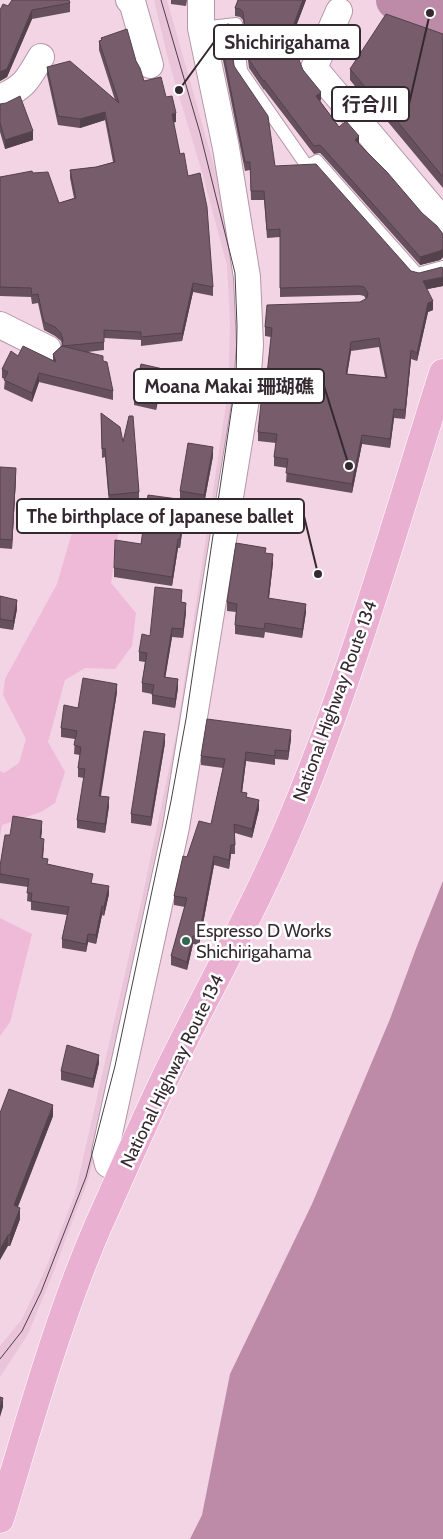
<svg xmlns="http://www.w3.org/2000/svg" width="443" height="1539" font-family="Cabin,'Noto Sans JP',sans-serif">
  <rect width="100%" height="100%" fill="#f3d4e5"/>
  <path fill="#eac5da" d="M154,0H167L226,208L238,270V391L187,734L109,1105L87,1183L53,1273L28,1334L0,1377V1346L22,1319L46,1268L75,1194L143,894L177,730L228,391L230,324L227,265L201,169L168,59Z"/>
  <path fill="#eebad7" d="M81,502L120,521L111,583L136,613L132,646L115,669L85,668L65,680L48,742L65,772L55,803L41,812L2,825L0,836V771L4,773L19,763L26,739L3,695L5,679L57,584Z
    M0,918L32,934L10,1022L0,1036Z"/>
  <path fill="#bd8ba7" d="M443,881V1539H190L202,1515L230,1374L312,1204L390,1019L417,946Z"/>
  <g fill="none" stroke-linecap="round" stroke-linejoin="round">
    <path stroke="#bd8ba7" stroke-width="40" d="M396,0L443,17"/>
    <g stroke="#b396a6" stroke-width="14">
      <path id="service" d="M201,28L236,24L241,71L307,166L317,161L417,274L443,267"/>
    </g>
    <g stroke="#b396a6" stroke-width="28">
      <path id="minor" d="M129,0L133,5L150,65
        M339,11L314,68L443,221
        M0,98C26,86 27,80 41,57
        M0,325L48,349
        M122,1173L108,1164L105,1152L176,827L246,399L250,345L247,277L226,148L201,28V0"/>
    </g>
    <g stroke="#fff" stroke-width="29">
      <path id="trunk" d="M0,1519C30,1421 57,1321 98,1226C121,1175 143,1124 167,1074C208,990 254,910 290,824C352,678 395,524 443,373"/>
    </g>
    <use href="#service" stroke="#fff" stroke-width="12"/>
    <use href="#minor" stroke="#fff" stroke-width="26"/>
    <use href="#trunk" stroke="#eab0d2" stroke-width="28"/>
    <path stroke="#4c3f46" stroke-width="1" d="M0,1359L22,1331L41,1292L86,1177L115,1066L171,801L186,719L236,379L237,326L235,273L200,133L161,0"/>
  </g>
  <path fill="#66505d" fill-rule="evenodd" d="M171,0H187L186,6L171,4Z
    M238,0H306L288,47L303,70L321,100L320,101L339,127L359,143L422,213L443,234V257L440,260L420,265L323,156L320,153L314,154L264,89V90L249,68L243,20L240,17L235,16V8Z
    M70,3V12L32,19L7,77L0,81V10L8,6Z
    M218,26L275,166L411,271L443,286L427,289L433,310L428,312L417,361L411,359L405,419L394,418L390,448L362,444L352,493L286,482L287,468L274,466V457L276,443L258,441V432L266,384L271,337L265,336V327L360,302L366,299L364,296L360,295L280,297V237L267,238L264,200H251L250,170L245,171L218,35ZM379,347L385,377L347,374L351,351Z
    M443,34V188L378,110L376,112L350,80V69Z
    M101,38L136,61L144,81L166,97L176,122H173L180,154L188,176L213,287V296L193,292L182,341L141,346V340L104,338V350L88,352L103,361L113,391V400L39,382L32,402L4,389L5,379L2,378V369L18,356L53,360V354L62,345L61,341L55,336L44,330L38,303L32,304L31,297L0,296V177L33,173L59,203L74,198L70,178V170L96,167L113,162L105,120L80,128L58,125L47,75V67L115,100L99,50V41H101Z
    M0,104L33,140L5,149L0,132Z
    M163,378L156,410L134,405V396Z
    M101,413L123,442L139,492V501L109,504L105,457L102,458Z
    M213,456L204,504L185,501V509L180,548H178L172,586L114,577V568L141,544L180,499V491Z
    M0,467L16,477L12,549L0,548Z
    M266,553L273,563L269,598L306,612L302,638L265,632L264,638L235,634V625L236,612L227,611V602Z
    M0,596L17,609L13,630L0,628Z
    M182,602L186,612L183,638L172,637L165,677L178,688L175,708L152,704V694L142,692V683L145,662L139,661V652Z
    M117,692L101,796L109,806L105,833L77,828V820L84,778L78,777V768L80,755L74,754L75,739L61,737V728L78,708Z
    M291,739L288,760L275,759V765L246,761L242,792L259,809L252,838L235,833V854H231L229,869L214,865L199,945L193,944L187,970L171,965V956L185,907L174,905V896L187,857L211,824L223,768L201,765V756Z
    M165,743L151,826L131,823V814Z
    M42,830L41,838L44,848L43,858L48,865L92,883L109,894L104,916L102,915L96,944L88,942L86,952L62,948V939L67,915L31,910V902L27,901L28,887L0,883V866L10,835Z
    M99,1063L93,1088L61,1080V1071Z
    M0,1113L53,1116L18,1207L20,1219L10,1246H8Z"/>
  <path fill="#53414c" d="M303,0H306L286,53V45Z
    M32,10V19L7,77L0,81V72Z
    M321,92V100L316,104V96Z
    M378,98V110L376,112V100Z
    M105,112V120L80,128V119Z
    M176,113V122L172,123V114Z
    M33,131V140L5,149V140Z
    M359,136V144L355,140Z
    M443,249V257L440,260L420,265V257Z
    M443,277V286L423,290V281Z
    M193,283V292L182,341V333Z
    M433,301V310L428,312L417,361V353L428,303Z
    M351,342V351L346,382V374Z
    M411,350V359L405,419V410Z
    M163,369V378L156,410V401Z
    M39,373V382L32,402V393Z
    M394,409V418L390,448V439Z
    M362,435V444L352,493V484Z
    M213,447V456L204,504V495Z
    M16,468V477L12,549V540Z
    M185,500V509L180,548V539Z
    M178,539V548L172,586V577Z
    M273,554V563L268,606V598Z
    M17,600V609L13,630V621Z
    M186,603V612L183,638V629Z
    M306,604V612L302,638V629Z
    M172,628V637L164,686V677Z
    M178,679V688L175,708V699Z
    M117,684V692L99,804V796Z
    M291,730V739L288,760V751Z
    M165,734V743L151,826V817Z
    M246,752V761L241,801V792Z
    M109,797V806L105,833V824Z
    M259,800V809L252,838V829Z
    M42,821V830L40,847V838Z
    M231,845V854L229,869V860Z
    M214,856V865L199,945V936Z
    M109,886V894L104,916V907Z
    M102,906V915L96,944V935Z
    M88,934V942L86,952V944Z
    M193,936V944L187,970V962Z
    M99,1055V1063L93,1088V1079Z
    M53,1105V1116L14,1216V1205Z
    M20,1208V1219L10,1246V1235Z
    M8,1235V1246L0,1260V1249Z
    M3,1398V1407L0,1417V1408Z"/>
  <path fill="#775d6c" stroke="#53414c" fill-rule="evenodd" d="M12,0H69L70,3L32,10L7,69L0,72V10L3,4L8,6Z
    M238,0H303L286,45L299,60L303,70L321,92L316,96L339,127L346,121L359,136L355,140L387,172L422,213L437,226L443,234V249L440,251L420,257L323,148L320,145L314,146L264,80V82L249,60L243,12L240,9L235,8Z
    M386,14L443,34V177L378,98L376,100L350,69Z
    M229,24L234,66L268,116L275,166L316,164L411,271L419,273L442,267L443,269V277L423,281L433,301L428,303L417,353L411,350L405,410L394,409L390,439L362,435L352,484L286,473L288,459L274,457L277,434L258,432L263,384H266L272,328L265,327L267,305L360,302L367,298L368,293L364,287L360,286L280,288V229L267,230L264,191H251L250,162H245L218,26ZM379,338L387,378L346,374L351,342Z
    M127,29L136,61L140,68L144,81L161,77L166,97L172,96L176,113L172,114L180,154L184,153L188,176L200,173L207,207L213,287L193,283L182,333L141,337V332L104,330V342L62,346L63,340L61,333L55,327L44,322L38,294L32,295L31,288L0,287V177L32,171L33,173L48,172L59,203L76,198L70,170L96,167L115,162L105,112L80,119L58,116L47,67L70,61L119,103L99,41L102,40L101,38Z
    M20,96L33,131L5,140L0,123V104L6,103Z
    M23,346L56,362L53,354L62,346L103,356V361L107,362L113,391L39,373L32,393L4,380L8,372L2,369L11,351L18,356Z
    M141,364L163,369L156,401L134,396Z
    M101,413L120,427L123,442L129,416H133L139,492L109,495L105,448L102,449Z
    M188,443L213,447L204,495L180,491Z
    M0,467L16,468L12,540L0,539Z
    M148,495L185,500L180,539H178L172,577L114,568L115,540L141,544Z
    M236,543L266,548L265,553L273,554L268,598L306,604L302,629L265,623L264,629L235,625L237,604L227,602Z
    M155,587L182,590L181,602L186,603L183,629L172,628L164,677L178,679L175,699L152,695L154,685L142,683L147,653L139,652L142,634L150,636Z
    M0,596L17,600L13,621L0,619Z
    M83,678L117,684L99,796L109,797L105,824L77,820L85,769L78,768L81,747L74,745L77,731L61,728L64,705L78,708Z
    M207,719L291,730L288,751L275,750V756L246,752L241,792L247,793L246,797L259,800L252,829L234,824L235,845H231L229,860L214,856L199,936H193L187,962L171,956L187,898L174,896L183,856L187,857L199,821L211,824L225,759L201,756Z
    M144,731L165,734L151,817L131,814Z
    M13,816L42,821L40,838L44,839L42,858L48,859L47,864L93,874L91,883L109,886L104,907L102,906L96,935L88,934L86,944L62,939L69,907L31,901L32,893H27L29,879L0,874V866L5,835H10Z
    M67,1045L99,1055L93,1079L61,1071Z
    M9,1089L53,1105L14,1205L20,1208L10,1235H8L0,1249V1113Z
    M0,1397L3,1398L0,1408Z"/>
  <circle fill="#306951" stroke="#fff" stroke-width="2" cx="186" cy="941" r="5"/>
  <g text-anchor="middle" stroke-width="5" stroke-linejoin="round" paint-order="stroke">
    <g font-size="18" fill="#34292f" stroke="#fff">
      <text transform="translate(335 701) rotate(-70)" y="6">National Highway Route 134</text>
      <text transform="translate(172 1071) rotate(-64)" y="6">National Highway Route 134</text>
    </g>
    <g font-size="18" fill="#34292f" stroke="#fff" text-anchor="start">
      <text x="196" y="937">Espresso D Works<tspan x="196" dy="21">Shichirigahama</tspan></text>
    </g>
  </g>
  <path fill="none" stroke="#34292f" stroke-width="2" d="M179 90L214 42M430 13L409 104M349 466L324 386M318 574L304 516"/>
  <g fill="#34292f" stroke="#fff" stroke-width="2">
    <circle cx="179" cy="90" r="5"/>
    <circle cx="430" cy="13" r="5"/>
    <circle cx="349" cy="466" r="5"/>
    <circle cx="318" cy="574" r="5"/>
  </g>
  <g fill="#fff" stroke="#34292f" stroke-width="2">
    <rect x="214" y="25" width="146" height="34" rx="5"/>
    <rect x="332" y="87" width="77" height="34" rx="5"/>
    <rect x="134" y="369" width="190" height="34" rx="5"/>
    <rect x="17" y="499" width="287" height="34" rx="5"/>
  </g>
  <g font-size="19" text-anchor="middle" font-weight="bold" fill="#34292f">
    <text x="287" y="49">Shichirigahama</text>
    <text x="370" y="111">行合川</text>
    <text x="229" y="393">Moana Makai 珊瑚礁</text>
    <text x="160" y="523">The birthplace of Japanese ballet</text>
  </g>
</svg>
